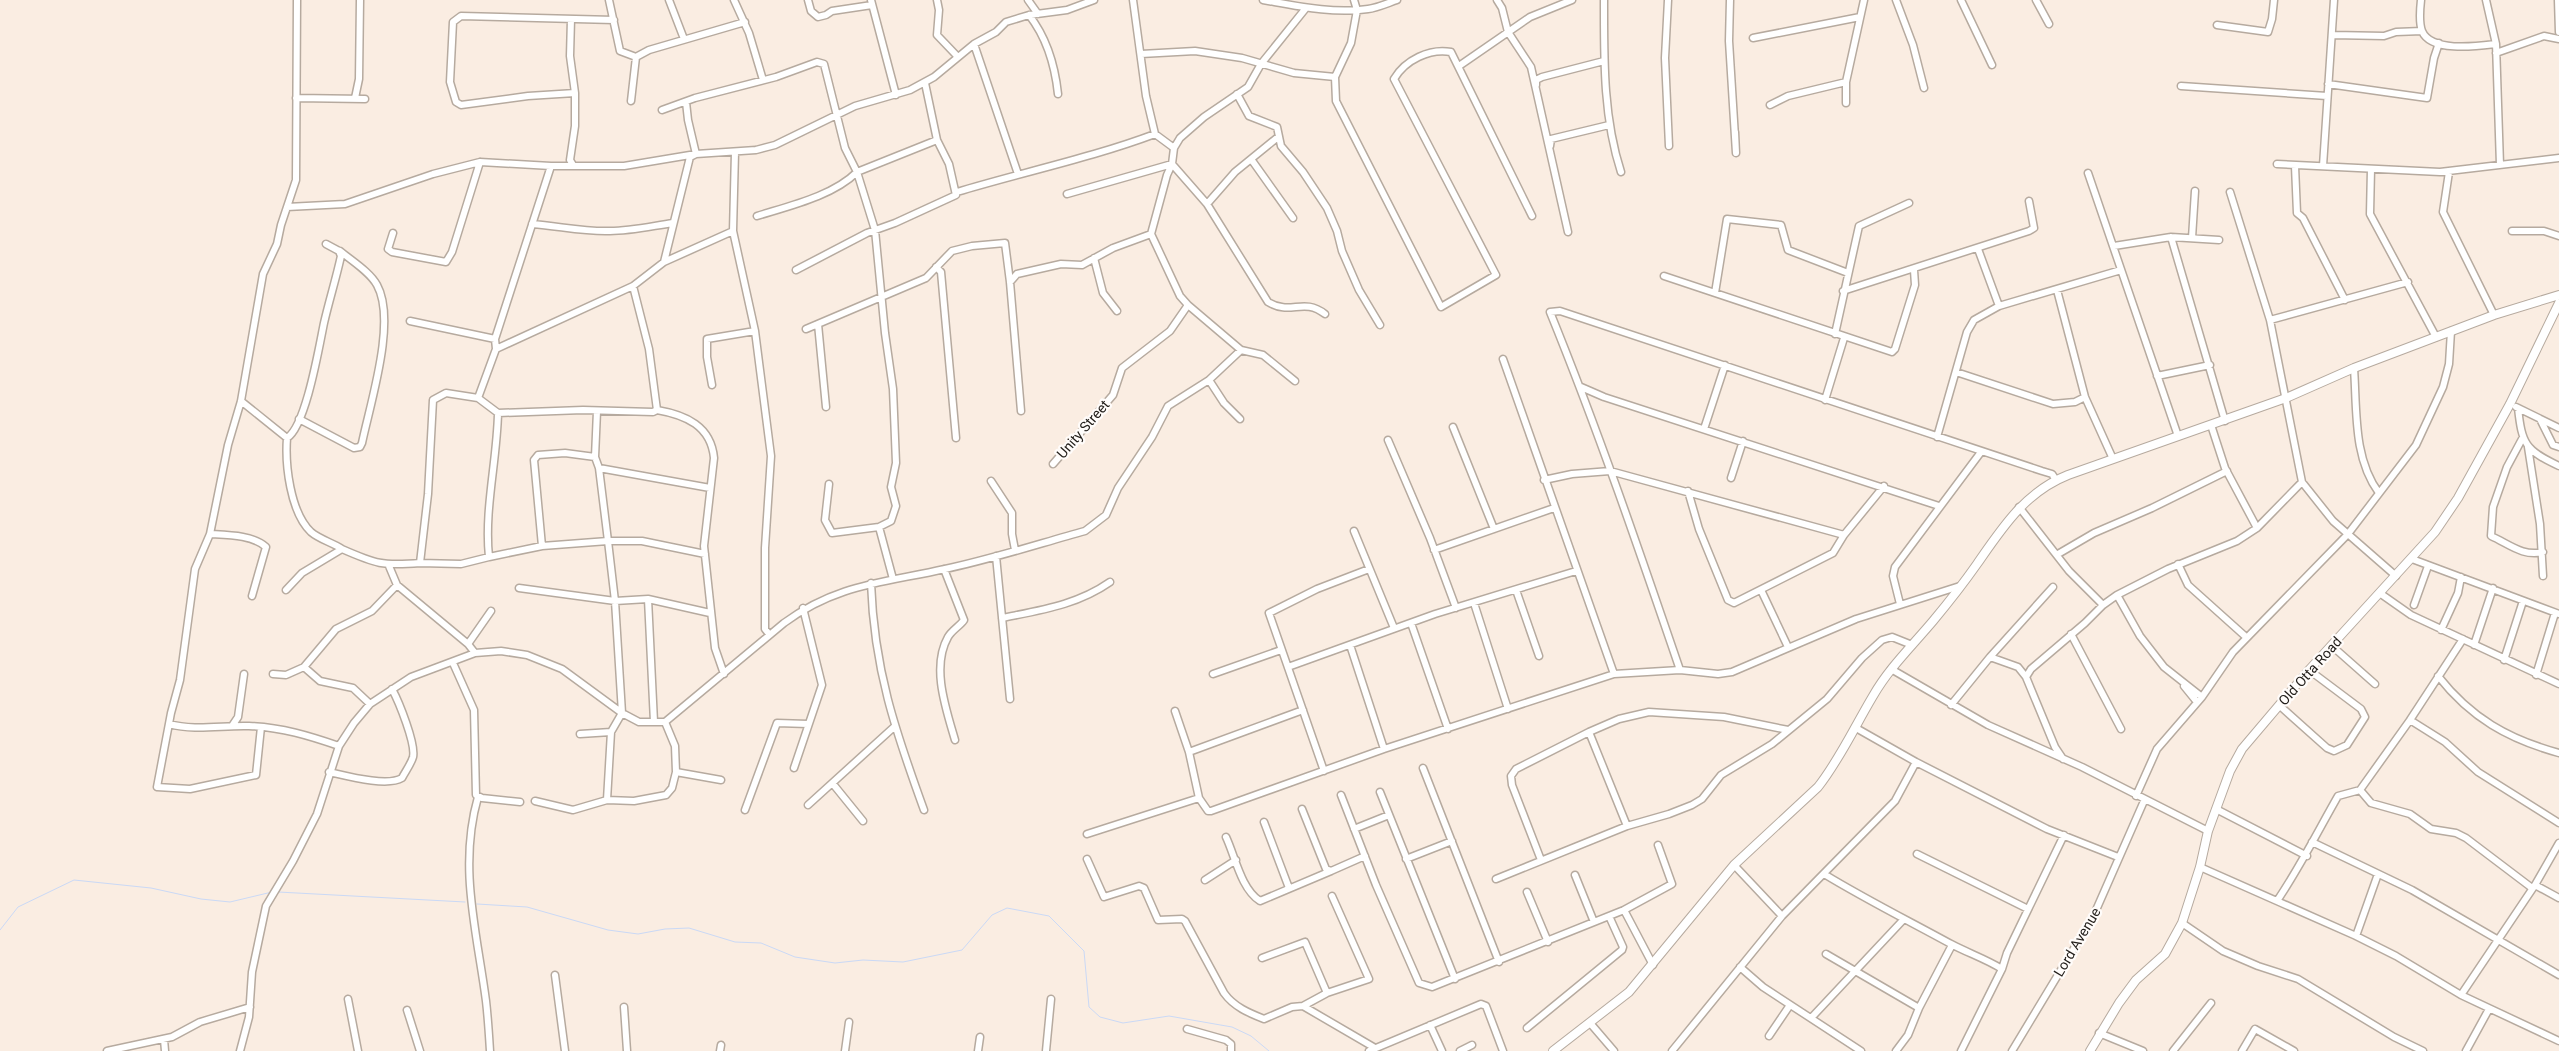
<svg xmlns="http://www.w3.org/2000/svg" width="2559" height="1051" font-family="Roboto,sans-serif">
  <rect width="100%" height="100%" fill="#faede2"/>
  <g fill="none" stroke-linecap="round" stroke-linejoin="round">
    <path stroke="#cad9f6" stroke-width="1" d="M278,892L465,902
      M477,904L527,907L608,930L638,934L665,929L689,928L735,942L761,943L795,957L835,963L863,960L903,962L962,950L992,915L1007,908L1049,916L1084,951L1089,1007L1100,1017L1123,1023L1169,1016L1232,1027L1251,1036L1269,1051
      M0,930L18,907L74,880L151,888L201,899L230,902L272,892"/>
    <g stroke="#b6aa9f" stroke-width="9">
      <path id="minor" d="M609,0L620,51L636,57L649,50L745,22
        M669,0L684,39
        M734,0L749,33L763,80
        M808,0L811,11L818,17L826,15L832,11L872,5
        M871,0L896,95
        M937,0L939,10L937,35L958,57
        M1028,0L1038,14
        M1133,0L1146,96L1155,134L1174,148
        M1263,0C1297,6 1333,14 1368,9C1377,8 1388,3 1397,0
        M1354,0L1357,10L1351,43L1335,77L1336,101L1441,307L1496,275L1394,79C1405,60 1430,48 1451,52L1532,216
        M1497,0L1502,8L1508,32L1531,67L1568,232
        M1604,0C1604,58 1603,117 1621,172
        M1668,0L1665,58L1669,146
        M1730,0L1729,41L1736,153L1735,132
        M1896,0L1913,45L1924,88
        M1961,0L1992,65
        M2036,0L2049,24
        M2421,0C2420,9 2419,23 2422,31C2431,53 2479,46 2496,44
        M2486,0L2496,44L2500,165
        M2558,0L2559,32
        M1029,15C1047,38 1055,66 1058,94
        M571,19L570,56L575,93V126L570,160L573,165
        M2217,25L2268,32L2272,19L2274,0
        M2333,35L2384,36L2396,32L2422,31
        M1753,38L1860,17
        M974,44L1018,174
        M2496,53L2544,36L2559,39
        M1141,54L1195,51L1242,58L1294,73L1335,77
        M1459,66L1530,17L1572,0
        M2328,84L2427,98L2434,58L2439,43
        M1536,85V80L1542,77L1604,61
        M2181,86L2327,96
        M575,93L528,96L461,105L456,102L450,82L453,22L461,16L614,20
        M1237,94L1249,116L1277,127L1281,146L1303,172L1327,208L1337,231L1342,251L1359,290L1380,325
        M296,98L365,99
        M355,98L359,79L360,0
        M631,101L636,57
        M1846,103V82
        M1770,105L1788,96L1846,82L1864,0
        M662,110L695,98L776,77L817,62L824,64L845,148L857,172L875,230L885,333L893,389L896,463L891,487L896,506L891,521L879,527
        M1550,146L1551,139L1609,125
        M735,152L733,231L755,331L771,456L765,548V629L769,634
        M1251,159L1293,218
        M2277,164L2440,172L2559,158
        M2295,166L2297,213L2303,218L2345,300
        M2323,166L2334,0
        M2371,169L2370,214L2436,337
        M2449,172L2443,212L2494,315
        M2088,173L2178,436
        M957,192C1023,172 1091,158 1155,134
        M1067,194L1172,164L1207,204L1268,302C1291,316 1303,297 1325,314
        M1207,204L1235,172L1278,137
        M287,207L345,204L433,174L480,162L551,166H624L696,154L756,150L775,145L855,106L910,90L934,77L974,44L996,32L1006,22L1029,15L1067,10L1094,0
        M757,216C789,206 833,196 857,172L937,140
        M532,224C559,226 584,232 610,231C631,231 652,226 673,223
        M2512,231H2544L2559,236
        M393,233L388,249L392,252L446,262L452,252L480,162
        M2171,237L2225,421
        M2192,238L2195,191
        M326,244L339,251L341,256C336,279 329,301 324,323C319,347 306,426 287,438C285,464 290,512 311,532C319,539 333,543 342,549
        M2114,246L2171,237L2219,240
        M1978,249L1999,306
        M1094,258L1103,293L1117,311
        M664,262L690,157L696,154L688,120L686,102
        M936,267L941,272C946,328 951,382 956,438
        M796,270L867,233L895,223L956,195L949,164L937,140L925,83
        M1664,276L1892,352L1895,349L1915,285L1914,270
        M1010,282L1017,274L1061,264L1082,265L1113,248L1151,234
        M2057,290L2085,397L2113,459
        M1843,291L2029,231L2034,228L2029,201
        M1715,293L1727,219L1781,225L1788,250L1848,273
        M2270,320L2408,282
        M410,321L495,339
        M818,324L826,407
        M806,329L926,278L952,251L972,246L1005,243L1010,282L1021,411
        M1835,334L1859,226L1909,203
        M496,349L633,286L664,262L733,231
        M1503,359L1614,674
        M2354,368C2357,410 2353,458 2379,493
        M1956,372L2053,404L2075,402L2085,397
        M2157,376L2210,365
        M1209,380L1224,403L1240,419
        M1295,381L1263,355L1241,350L1188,305L1180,296L1151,234L1167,175L1172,164L1174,148L1180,138L1204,117L1248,87L1261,64L1306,8
        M712,385L707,357V339L755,331
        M1581,387L1604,397L1939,506
        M478,398L496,349L495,339L551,166
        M1825,400L1844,338
        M241,401L287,438
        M2516,407L2559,428
        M2518,408C2522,444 2525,450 2559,466
        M657,410C686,415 711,426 714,458L704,546L715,648L724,674
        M498,413C497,461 484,510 489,557L542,546L608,541L615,601L622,713L611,732L580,734
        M299,419L354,448L360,447L362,443C370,404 397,321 377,285C370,272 352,261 340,251
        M2540,419L2553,445L2559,447
        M2211,425L2225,468L2257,528
        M1453,427L1494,529
        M1704,429L1725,365
        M1937,437L1967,332L1974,320L1999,306L2121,270
        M2522,439L2507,467L2493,507L2491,536C2509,544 2523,557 2543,552
        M1388,440L1430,538L1456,608
        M2528,447L2540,524L2543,576
        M595,457L599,468L608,541H642L705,554
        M1053,464L1113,395L1122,368L1170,331L1188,305
        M599,468L710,488
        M1731,478L1743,441
        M1544,480L1572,474L1610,471L1844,535
        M991,481L1012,513V534L1015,550
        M2302,482L2333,521L2396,576
        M829,484L825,520L832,533L879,527L893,579
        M1688,491L1699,529L1728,600L1734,603L1833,553L1844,535L1884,486
        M2019,507L2069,571L2103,605
        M1354,531L1394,628
        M210,534L195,569L180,680L171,713L157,787L190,789L256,775L261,727
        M542,546L534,460L538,455L565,453L595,457L597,411
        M1434,550L1554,508
        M2058,554L2094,533L2152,508L2227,471
        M996,556L1010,699
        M2412,559L2559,614
        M420,563L461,564L489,557
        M2178,564L2188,585L2246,637
        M389,566L397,585L468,644L475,653
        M944,569L964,620C960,626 952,630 948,637C931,667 946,709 955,740
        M871,583C874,669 895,730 924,810
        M519,588L615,601L648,599L710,613
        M286,590L302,573L342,549C376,564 382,566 420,563L428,494L433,400L446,393L478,398L498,413L583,410L653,412L657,410L649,349L633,286
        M1516,590L1539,656
        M1761,590L1788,647
        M2381,594L2411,615L2559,684
        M2117,595L2140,636L2164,667L2202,697
        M252,596L266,547C253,535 227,535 210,534L228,445L241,401L263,274L277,244L281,225L296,180L297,0
        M648,599L654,722
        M1474,603L1508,709
        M1900,604L1893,576L1895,567L1981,452
        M2414,605L2428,566
        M1002,618C1041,610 1077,605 1110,582
        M1411,623L1448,729
        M2441,630L2458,593L2461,577
        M2071,634L2121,729
        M468,644L491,611
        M1350,645L1384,749
        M2474,645L2493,588
        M2332,646L2375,684
        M1990,657L2018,667L2026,677
        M2504,660L2523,601
        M453,663L474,710L476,795L482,798L520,802
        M304,667L320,681L353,688L370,704
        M1288,667L1435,614L1576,571
        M1891,669L1988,725L2082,767L2208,831
        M1680,670C1639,550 1598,430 1550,312L1560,311L2042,471L2052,474L2056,480
        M273,674L286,675L304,667L336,629L372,611L397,585
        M1213,674L1281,650
        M2536,675L2555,613
        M2438,676C2471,718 2508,739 2559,753
        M2184,686L2197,702
        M1951,705L1990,657L2053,587
        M2280,706L2327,748L2334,751L2347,745L2365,717L2361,709L2309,670
        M1175,711L1189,752L1199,798L1208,811H1211L1384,749L1614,674L1680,670L1718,674L1732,672L1856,619L1960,586
        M2410,720L2445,742L2478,772L2559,823
        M665,722L675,746L676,772L721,780
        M169,724C195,731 223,725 249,726C281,727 310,736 339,746
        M232,726L238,717L244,674
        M1856,728L1916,762L2047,829L2118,857
        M1589,732L1627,826L1669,814L1692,805L1702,799L1721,775L1772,744L1827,699L1862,658L1882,640L1892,637L1912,645
        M1189,752L1303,710
        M2063,759L2055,747L2026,677L2031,669L2085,623L2103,605L2117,595L2168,569L2237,541L2257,528L2302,482L2270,320L2230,192
        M794,768L822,685L803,608
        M1423,768L1499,962
        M1324,771L1269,613L1317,589L1369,569
        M329,772C347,776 387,787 402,778C405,772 411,764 413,757C416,744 399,702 392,689
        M833,784L863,821
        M2360,790L2371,803L2410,814L2431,829L2456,833L2466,838L2532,888
        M1380,792L1455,979
        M1341,795L1376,885L1419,983L1432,987L1624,910L1653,965
        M2136,796L2157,749L2202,697L2233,652L2348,534L2416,445L2443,387L2449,364L2451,331
        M478,797C458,867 477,932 486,1001C488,1018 489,1035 490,1051
        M607,800L634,801L666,795L672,788L676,772
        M535,801L573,810L607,800L611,732
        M808,805L894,727
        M1302,809L1326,869L1331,871L1365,856
        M2216,809L2307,856
        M745,810L777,723L808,724
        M1264,822L1289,888
        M1354,829L1389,815
        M1087,834L1199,798
        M1226,837C1235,856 1241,889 1260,901L1331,871
        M2312,842L2412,890L2559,975
        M1917,854L2028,909
        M1087,859L1104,897L1139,886L1144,888L1158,920L1182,919L1185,921L1224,993C1234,1007 1249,1013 1264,1019L1292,1007L1303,1006L1375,1048
        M1406,859L1452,841
        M1541,860L1512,785L1511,776L1516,769L1589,732L1619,719L1649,712L1724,717L1788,730
        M1734,865L1782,916
        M2200,867L2356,936L2396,956L2461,995L2559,1041
        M1824,874C1865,899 1909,921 1951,944C1968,953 1986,959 2002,969
        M1575,875L1594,922
        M1496,879L1627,826
        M1205,880L1236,860
        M2535,885L2559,898
        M1527,892L1548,942
        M2277,901C2300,867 2318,831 2338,796L2360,790L2410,720L2463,639
        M1624,910L1672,884L1658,845
        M2182,923L2223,951L2258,966L2298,979L2394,1037L2423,1051
        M2356,936L2378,874
        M1826,954L1919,1008
        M1262,958L1305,942L1327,993
        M1740,967L1763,987L1861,1051
        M555,975L565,1051
        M2461,995L2535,885L2559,843
        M348,999L358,1051
        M1303,1006L1327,993L1369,979L1332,896
        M624,1007L627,1051
        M407,1010L420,1051
        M1812,1017L1904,919
        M1590,1023L1614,1051
        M1430,1025L1442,1051
        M1527,1028L1622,950L1623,947L1609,916
        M1187,1029L1226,1040L1231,1044V1051
        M2099,1033L2143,1051
        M1769,1036L1790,1005
        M164,1039L165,1051
        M107,1051L172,1037L200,1022L250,1007
        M240,1051L249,1017L252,972L266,906L293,861L317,814L339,746L354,723L370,704L411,677L475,653L501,651L527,655L562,669L622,713L639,722H665L784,623C837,584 883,583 945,569C992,559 1038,544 1085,531L1106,515L1118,488L1152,437L1168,406L1209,380L1241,350
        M720,1051L721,1045
        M845,1051L849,1022
        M978,1051L980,1037
        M1046,1051L1051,999
        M1369,1051L1481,1004L1486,1006L1503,1051
        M1460,1051L1472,1045
        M1672,1051L1782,916L1895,801L1916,762
        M1896,1051L1908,1035L1919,1008L1952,945
        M1961,1051L2002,969L2007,953L2064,835
        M2012,1051L2093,917L2144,801
        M2173,1051L2211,1003
        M2242,1051L2255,1029L2294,1051
        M2466,1051L2489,1009"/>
    </g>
    <g stroke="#b6aa9f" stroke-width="10">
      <path id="tertiary" d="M1553,1051L1629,992L1734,865L1818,787C1840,759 1855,726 1873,696C1889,668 1912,646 1933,621C1948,603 1963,584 1977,564C2002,528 2025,492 2068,475L2286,398L2354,368L2494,315L2559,295
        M2090,1051L2119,1003L2136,980L2165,954L2182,923L2200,867L2208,831L2230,771L2242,749L2309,670L2435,532L2458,498L2510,404L2559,303"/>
    </g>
    <use href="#minor" stroke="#fff" stroke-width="6"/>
    <use href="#tertiary" stroke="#fff" stroke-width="8"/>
  </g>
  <g text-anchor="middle" stroke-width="4.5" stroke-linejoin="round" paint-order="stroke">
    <g font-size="14" fill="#24201c" stroke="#fffcfa">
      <text transform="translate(1083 429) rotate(-49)" y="5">Unity Street</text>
      <text transform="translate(2310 671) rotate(-48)" y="5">Old Otta Road</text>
      <text transform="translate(2077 942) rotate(-59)" y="5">Lord Avenue</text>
    </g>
  </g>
</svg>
